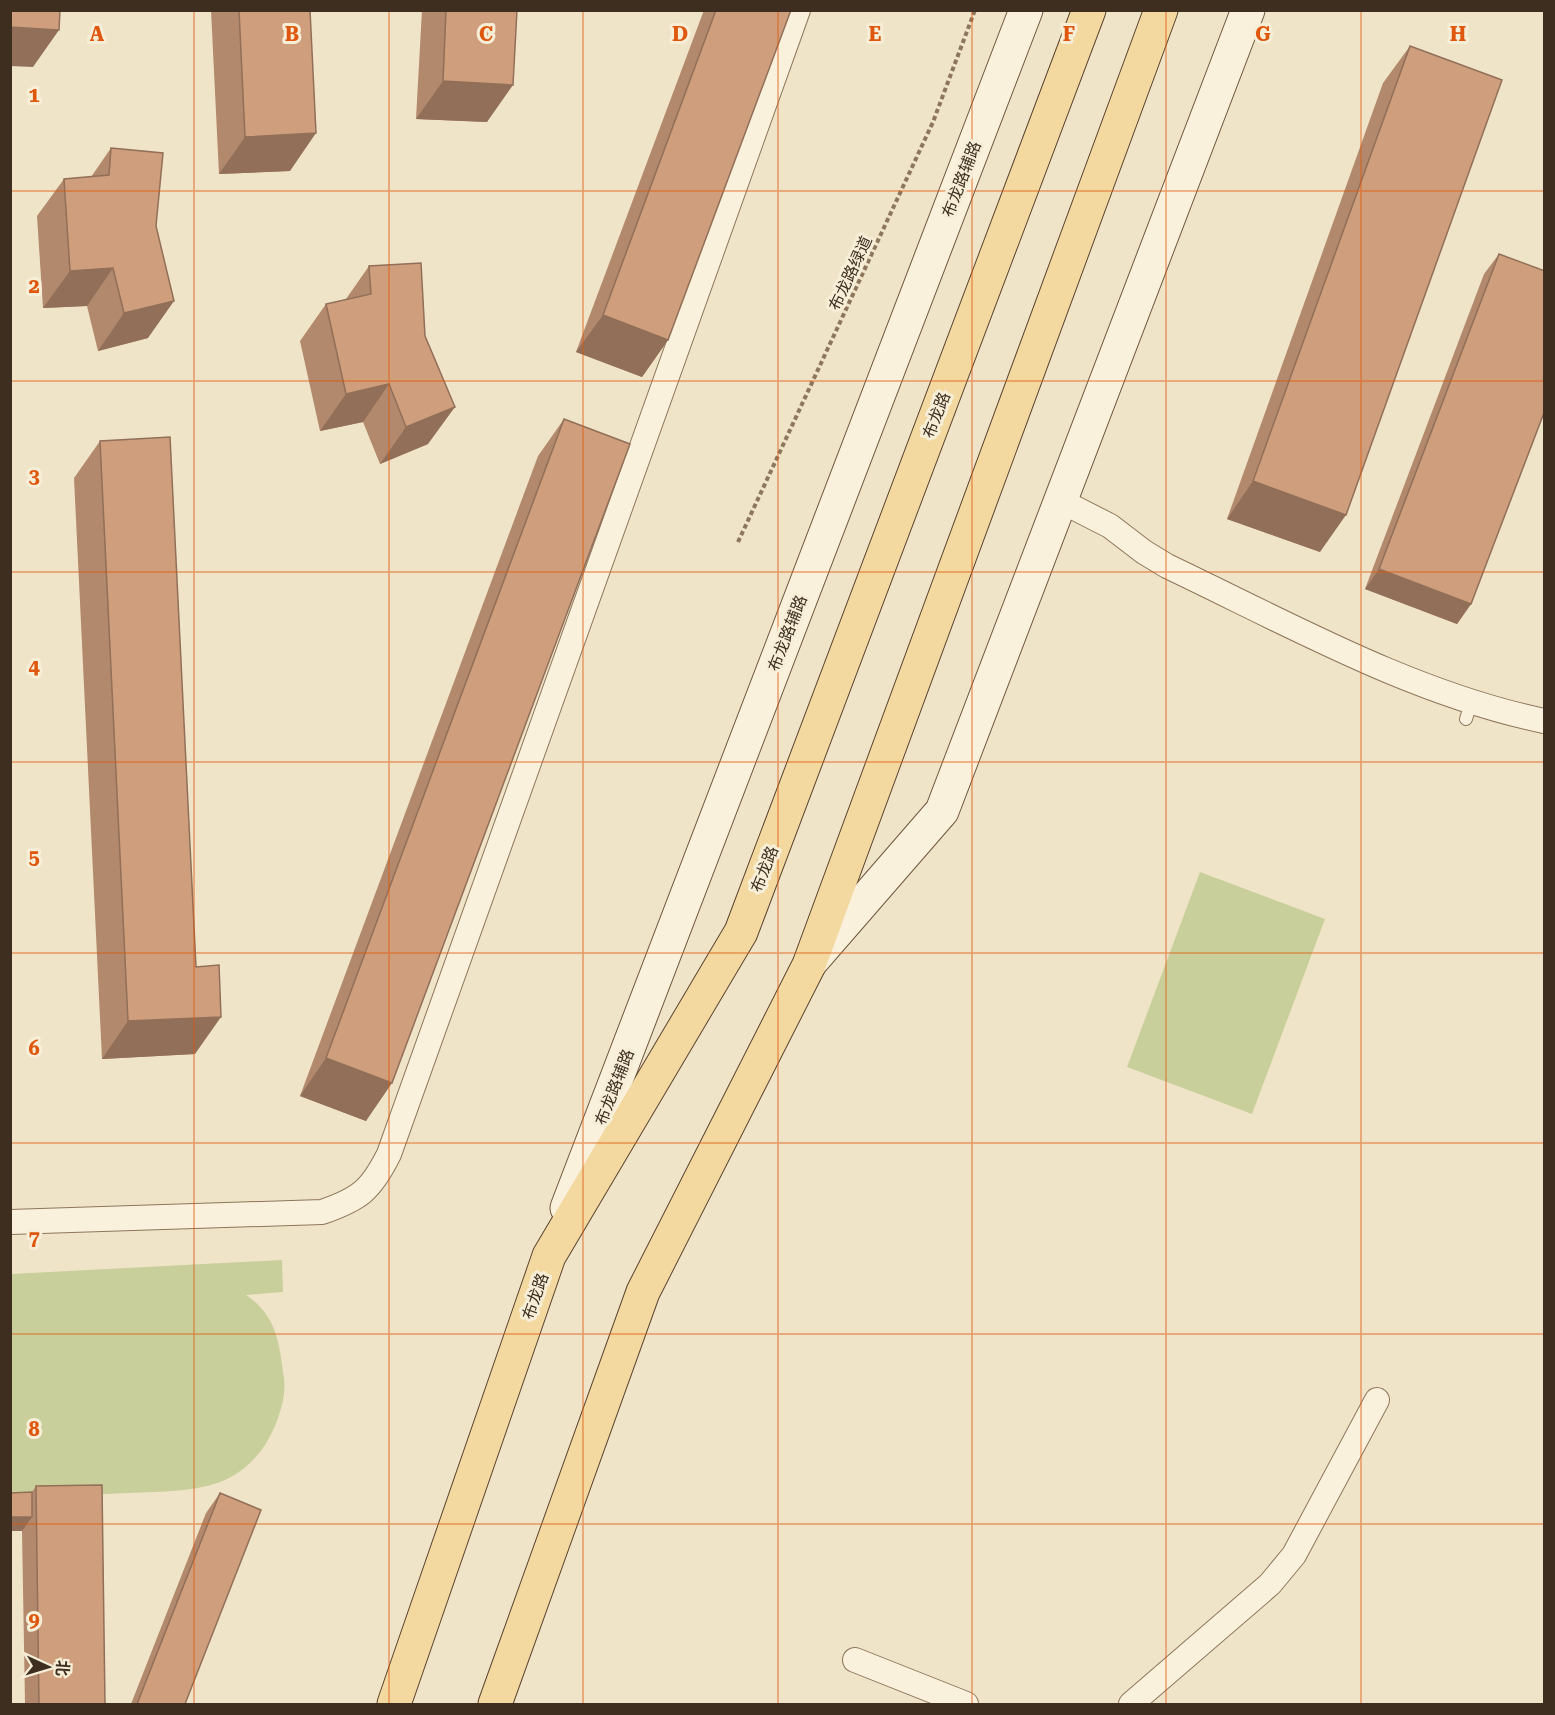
<svg xmlns="http://www.w3.org/2000/svg" width="1555" height="1715" font-family="'Roboto Serif','Noto Sans SC',serif">
  <rect width="100%" height="100%" fill="#f0e4c8"/>
  <path fill="#c9cf9b" d="M1200,872L1325,919L1252,1114L1127,1067Z
    M282,1260L283,1292L246,1295C277,1316 279,1343 284,1378C286,1394 281,1411 275,1426C265,1449 250,1468 227,1479C197,1493 162,1491 129,1493C89,1495 50,1496 11,1498V1274Z"/>
  <g fill="none" stroke-linecap="round" stroke-linejoin="round">
    <g stroke="#8d765c" stroke-width="14">
      <path id="lane" d="M1466,719L1471,703"/>
    </g>
    <g stroke="#8d765c" stroke-width="26">
      <path id="street" d="M1061,501L1110,526L1144,552L1167,566C1289,624 1411,693 1544,721
        M10,1222L322,1212C360,1199 371,1190 389,1154L798,10
        M855,1660L966,1704
        M1131,1704L1270,1584L1294,1555L1377,1400"/>
    </g>
    <g stroke="#6f573f" stroke-width="35">
      <path id="secondary" d="M810,963L942,811L1248,10
        M567,1208L1026,10"/>
    </g>
    <g stroke="#5b4430" stroke-width="35">
      <path id="primary" d="M394,1704L549,1256L741,932L1089,10
        M495,1704L643,1292L809,965L1161,10"/>
    </g>
    <path stroke="#8d765c" stroke-width="4" stroke-dasharray="4.5 3" stroke-linecap="butt" d="M738,542L933,122L975,10"/>
    <use href="#lane" stroke="#faf1dc" stroke-width="12"/>
    <use href="#street" stroke="#faf1dc" stroke-width="24"/>
    <use href="#secondary" stroke="#faf1dc" stroke-width="33"/>
    <use href="#primary" stroke="#f3d9a0" stroke-width="33"/>
  </g>
  <path fill="#b2896c" d="M211,10H310L290,171L219,174Z
    M422,10H517L487,122L416,119Z
    M704,10H791L668,340L642,377L576,352Z
    M1410,46L1320,552L1227,519L1383,83Z
    M111,148L156,226L148,338L98,351L87,306L43,308L37,216L64,179L91,177Z
    M1499,254L1471,604L1457,624L1365,589L1484,274Z
    M369,266L428,444L380,464L363,422L320,431L300,341L326,304L346,299Z
    M564,419L366,1121L300,1096L538,456Z
    M100,441L195,1054L102,1059L74,478Z
    M36,1486L105,1704H25L22,1531H10V1493L32,1492Z
    M220,1493L185,1704H131L206,1513Z"/>
  <path fill="#916f58" d="M10,27L59,30L33,67L10,66Z
    M443,81L513,85L487,122L416,119Z
    M316,133L290,171L219,174L245,137Z
    M113,268L87,306L43,308L70,271Z
    M174,301L148,338L98,351L124,313Z
    M603,315L668,340L642,377L576,352Z
    M389,384L363,422L320,431L346,394Z
    M455,407L428,444L380,464L406,427Z
    M1253,481L1346,515L1320,552L1227,519Z
    M1379,569L1471,604L1457,624L1365,589Z
    M221,1017L195,1054L102,1059L128,1021Z
    M326,1058L392,1083L366,1121L300,1096Z
    M10,1517H32L22,1531H10Z"/>
  <path fill="#cf9f7d" stroke="#916f58" stroke-width="1.5" d="M10,10H60L59,30L10,27Z
    M239,10H310L316,133L245,137Z
    M446,10H517L513,85L443,81Z
    M716,10H791L668,340L603,315Z
    M1410,46L1502,80L1346,515L1253,481Z
    M111,148L163,153L156,226L174,301L124,313L113,268L70,271L64,179L109,175Z
    M1499,254L1545,271V410L1471,604L1379,569Z
    M421,263L425,336L455,407L406,427L389,384L346,394L326,304L371,294L369,266Z
    M564,419L630,444L392,1083L326,1058Z
    M170,437L196,967L219,965L221,1017L128,1021L100,441Z
    M102,1485L105,1704H39L36,1486Z
    M32,1492V1517H10V1493Z
    M220,1493L261,1510L185,1704H137Z"/>
  <path fill="none" stroke="#df570d" stroke-width="1.5" stroke-opacity="0.55" d="M194,10V1704M389,10V1704M583,10V1704M778,10V1704M972,10V1704M1166,10V1704M1361,10V1704M10,191H1544M10,381H1544M10,572H1544M10,762H1544M10,953H1544M10,1143H1544M10,1334H1544M10,1524H1544"/>
  <g text-anchor="middle" stroke-width="6" stroke-linejoin="round" paint-order="stroke">
    <g font-size="16" fill="#3d2e20" stroke="#f7eed8">
      <text transform="translate(961 179) rotate(-69)" y="6">布龙路辅路</text>
      <text transform="translate(850 273) rotate(-65)" y="6">布龙路绿道</text>
      <text transform="translate(936 415) rotate(-69)" y="6">布龙路</text>
      <text transform="translate(787 633) rotate(-69)" y="6">布龙路辅路</text>
      <text transform="translate(764 869) rotate(-69)" y="6">布龙路</text>
      <text transform="translate(614 1087) rotate(-69)" y="6">布龙路辅路</text>
      <text transform="translate(535 1296) rotate(-71)" y="6">布龙路</text>
    </g>
  </g>
  <g font-size="20" text-anchor="middle" font-weight="bold" fill="#df570d" stroke="#f7eed8" stroke-width="6" stroke-linejoin="round" paint-order="stroke">
    <text x="97" y="41">A</text>
    <text x="292" y="41">B</text>
    <text x="486" y="41">C</text>
    <text x="680" y="41">D</text>
    <text x="875" y="41">E</text>
    <text x="1069" y="41">F</text>
    <text x="1263" y="41">G</text>
    <text x="1458" y="41">H</text>
    <text x="34" y="102">1</text>
    <text x="34" y="293">2</text>
    <text x="34" y="483">3</text>
    <text x="34" y="674">4</text>
    <text x="34" y="864">5</text>
    <text x="34" y="1055">6</text>
    <text x="34" y="1245">7</text>
    <text x="34" y="1436">8</text>
    <text x="34" y="1627">9</text>
  </g>
  <rect width="1555" height="1715" fill="none" stroke="#3d2e20" stroke-width="24"/>
  <g transform="translate(48 1667) rotate(94)" stroke="#f7eed8" stroke-width="4.5" paint-order="stroke">
  <path d="M0-4.5L10 22L0 15L-10 22Z" fill="#3d2e20"/>
  <text y="-9" font-size="16" font-weight="bold" text-anchor="middle" fill="#3d2e20">北</text>
  </g>
</svg>
